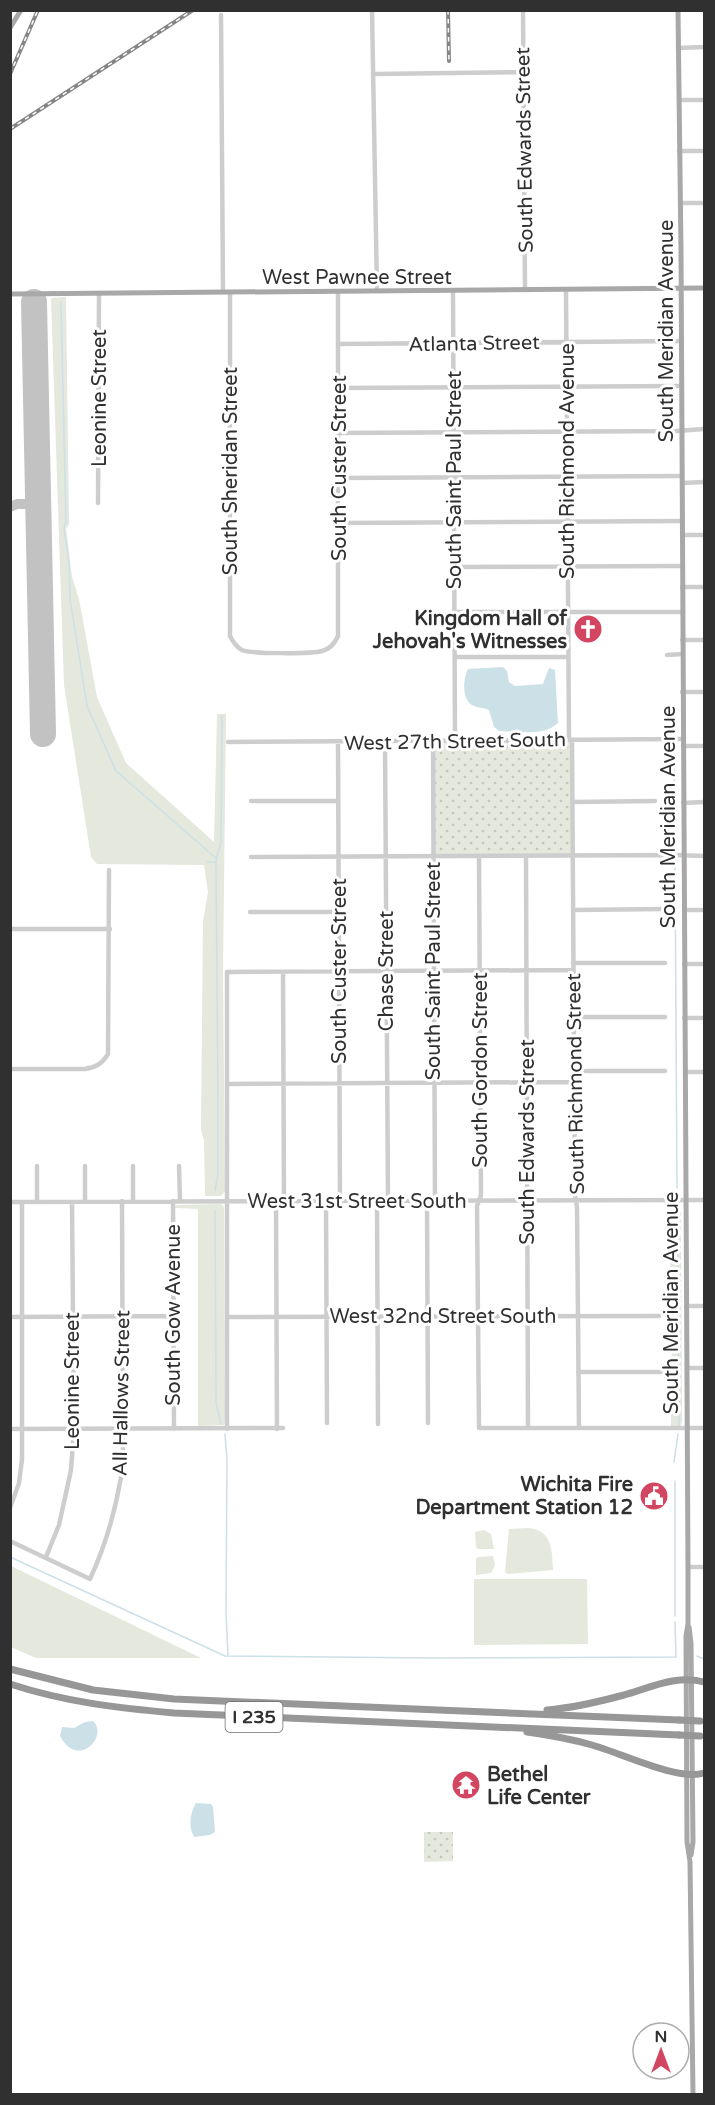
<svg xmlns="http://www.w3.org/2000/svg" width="715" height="2105" font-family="'Varela Round',sans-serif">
  <defs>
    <pattern id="park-dots" width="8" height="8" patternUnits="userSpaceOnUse" patternTransform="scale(1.5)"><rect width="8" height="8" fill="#e4e8dd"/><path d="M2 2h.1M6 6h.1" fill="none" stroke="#c4c7be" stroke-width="1.8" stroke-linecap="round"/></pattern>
  </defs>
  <rect width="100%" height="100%" fill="#fff"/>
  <path fill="#e4e8dd" d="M66,297L69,524L66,529L72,577L79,599L97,697L126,763L214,842L217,714H226L223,970L225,1191L221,1196H205L204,1140L201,1130L203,921L208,892L204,865L97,864L91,857L64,685L51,298Z
    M221,1204L224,1207L225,1422L224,1425L198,1426V1209L175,1208V1206L178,1205Z
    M669,1205H675L681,1211L682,1422L680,1426H671L672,1319H665L662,1310H671Z
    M528,1528C552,1530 552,1549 553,1570L508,1574L505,1572L509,1529Z
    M484,1530L491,1534L494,1549H478L476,1547L475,1532Z
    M493,1556L495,1565L491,1573L476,1575V1559L478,1557Z
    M10,1566H11L201,1658H36L11,1647Z
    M474,1579H587L588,1644L474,1645Z"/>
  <path fill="url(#park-dots)" d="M572,740V855L433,856V741Z
    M424,1832H453V1861L424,1862Z"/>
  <path fill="#cbe0e7" d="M503,667L507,671L509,682L515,686L543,684L549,668L555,670L558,723C543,737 518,731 499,731L494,727L489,710C485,708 479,708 474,706C461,701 463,679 468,669Z
    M93,1721C109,1736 78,1770 60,1736L62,1727L74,1728L85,1722Z
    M196,1803L211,1804L213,1807L215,1832L210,1835L194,1837C188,1826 190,1813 196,1803Z"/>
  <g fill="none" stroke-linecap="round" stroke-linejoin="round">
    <path stroke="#cbe0e7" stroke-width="1.5" d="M61,303L66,521L64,528L69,563L70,599L87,706L116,771L217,859
      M674,746L675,852
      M675,858L677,1188
      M207,862H215
      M215,1190L218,1174V1113L216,860L221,843L222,716
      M215,1210L216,1402L221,1424
      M677,1211L679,1425
      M225,1434L227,1460L226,1612L228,1655
      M674,1462L678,1434
      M675,1481V1616
      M10,1557L225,1656L431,1658L676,1657L675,1622
      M697,1656L704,1659"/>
    <path stroke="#c2c2c2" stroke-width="10" d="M10,507L17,504H38"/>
    <path stroke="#c2c2c2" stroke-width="26" d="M34,302L43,734"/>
    <path stroke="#cdcdcd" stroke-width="4.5" d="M372,10L377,291
      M523,10L525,290
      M221,15L223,292
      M678,48L704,47
      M373,74L523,72
      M679,100H704
      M679,151H704
      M680,203H704
      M566,290L569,740
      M453,291L455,740
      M230,292V636C233,642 236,647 242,650C250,654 312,654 322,651C330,649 335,643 338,636V292
      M338,344L682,341
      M338,388L681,386
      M338,433L676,431L704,429
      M339,478L682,476
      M682,483L704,482
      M98,503L99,293
      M339,523L682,521
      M682,535H704
      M454,567L682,566
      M682,587H704
      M454,612H682
      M682,640H704
      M667,655L682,654
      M455,657H568
      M682,692H704
      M572,740L575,1195L577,1207L579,1428
      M385,741L388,1201
      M433,741L435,1201
      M228,742L683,739
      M338,742L340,1201
      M683,746H704
      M251,801H338
      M572,802L655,801
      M683,803L704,802
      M479,856L481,1195L477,1206L479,1428H704
      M526,856L528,1428
      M251,857L676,855L704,856
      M573,910L664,909
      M684,910H704
      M250,912H339
      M10,929H110
      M573,963H665
      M684,964H704
      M283,972L284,1201
      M573,1017H665
      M684,1018H704
      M10,1069H85C96,1067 102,1064 108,1054L109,870
      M573,1071H665
      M685,1072H704
      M228,1084L573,1082
      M37,1166V1202
      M85,1166V1201
      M179,1166L180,1201
      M133,1201V1166
      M173,1201L174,1429
      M276,1201L277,1429
      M326,1201L327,1423
      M377,1201L378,1424
      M427,1201L428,1423
      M10,1202L704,1200
      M686,1306H704
      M10,1317L173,1316
      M227,1317L659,1316
      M687,1368H704
      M578,1372H661
      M10,1429L283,1428
      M227,1429V972L573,970
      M10,1508L19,1483L22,1460V1202
      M10,1541L90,1579C108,1540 116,1507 123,1466L122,1201
      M46,1557L59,1525L71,1470L74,1429L72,1202
      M688,1567H704"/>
    <path stroke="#a8a8a8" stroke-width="5" d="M678,10L681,251L688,1567V1624L686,1636L687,1842L690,1862L693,2094
      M10,28L21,10
      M10,294L704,288
      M689,1627L691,1643L693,1842L691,1855"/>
    <path stroke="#979797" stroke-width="7" d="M10,1669L93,1690L174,1699L679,1720
      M10,1684C65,1702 118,1708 174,1713L679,1735
      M547,1710C573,1708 598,1702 624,1695C649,1688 678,1674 704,1682
      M527,1732C549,1735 571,1739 592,1745C621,1753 677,1781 704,1773"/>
    <g stroke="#858585" stroke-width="4">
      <path id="rail" d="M448,10L449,61
        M10,74L38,10
        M10,129L193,10"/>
    </g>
    <use href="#rail" stroke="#fff" stroke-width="1.5" stroke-dasharray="4.5" stroke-linecap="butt"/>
    <path stroke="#979797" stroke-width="7" d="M679,1720L700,1721
      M679,1735L700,1736"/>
  </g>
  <defs>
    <g id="church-disc" transform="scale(1.5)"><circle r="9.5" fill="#d34661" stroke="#fff"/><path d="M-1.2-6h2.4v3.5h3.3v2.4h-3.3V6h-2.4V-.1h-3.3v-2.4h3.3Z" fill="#fff"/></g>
    <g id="civic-disc" transform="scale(1.5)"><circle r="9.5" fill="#d34661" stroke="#fff"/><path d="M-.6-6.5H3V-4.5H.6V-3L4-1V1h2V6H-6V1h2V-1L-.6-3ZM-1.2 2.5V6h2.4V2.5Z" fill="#fff"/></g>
    <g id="temple-disc" transform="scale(1.5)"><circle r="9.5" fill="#d34661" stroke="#fff"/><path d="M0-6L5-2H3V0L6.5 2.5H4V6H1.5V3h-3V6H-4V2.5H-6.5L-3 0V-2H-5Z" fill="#fff"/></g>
  </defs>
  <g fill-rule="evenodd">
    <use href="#church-disc" x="588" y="629"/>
    <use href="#civic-disc" x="654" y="1496"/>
    <use href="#temple-disc" x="466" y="1785"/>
  </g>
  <g text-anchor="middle" stroke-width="6" stroke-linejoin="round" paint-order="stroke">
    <rect fill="#fff" stroke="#6e6e6e" stroke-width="1.5" x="225.5" y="1702" width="57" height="30" rx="4.5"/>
    <g font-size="18" font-weight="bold" fill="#303030">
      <text x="254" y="1723">I 235</text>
    </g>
    <g font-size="20" fill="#303030" stroke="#fff">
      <text transform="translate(524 150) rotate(-91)" y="7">South Edwards Street</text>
      <text x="357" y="284">West Pawnee Street</text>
      <text transform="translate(666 331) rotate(-90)" y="7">South Meridian Avenue</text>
      <text transform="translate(474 343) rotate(-1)" y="7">Atlanta Street</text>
      <text transform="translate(99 398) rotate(-90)" y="7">Leonine Street</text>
      <text transform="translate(567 461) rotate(-90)" y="7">South Richmond Avenue</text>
      <text transform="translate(339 468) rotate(-90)" y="7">South Custer Street</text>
      <text transform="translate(230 471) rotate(-90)" y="7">South Sheridan Street</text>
      <text transform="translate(454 480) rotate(-90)" y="7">South Saint Paul Street</text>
      <text transform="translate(455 741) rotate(-1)" y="7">West 27th Street South</text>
      <text transform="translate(668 817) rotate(-90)" y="7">South Meridian Avenue</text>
      <text transform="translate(339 971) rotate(-90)" y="7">South Custer Street</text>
      <text transform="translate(386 971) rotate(-90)" y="7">Chase Street</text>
      <text transform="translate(433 971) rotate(-90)" y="7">South Saint Paul Street</text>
      <text transform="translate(480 1070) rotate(-90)" y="7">South Gordon Street</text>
      <text transform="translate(575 1084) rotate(-91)" y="7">South Richmond Street</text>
      <text transform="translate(527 1142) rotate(-90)" y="7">South Edwards Street</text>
      <text x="357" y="1208">West 31st Street South</text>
      <text transform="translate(671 1303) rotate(-90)" y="7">South Meridian Avenue</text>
      <text transform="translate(173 1315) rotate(-90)" y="7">South Gow Avenue</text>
      <text x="443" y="1323">West 32nd Street South</text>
      <text transform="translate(72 1381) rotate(-90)" y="7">Leonine Street</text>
      <text transform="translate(121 1393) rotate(-89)" y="7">All Hallows Street</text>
    </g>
    <g font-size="20" font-weight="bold" fill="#303030" stroke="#fff" text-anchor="end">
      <text x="567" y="625">Kingdom Hall of<tspan x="567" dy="23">Jehovah's Witnesses</tspan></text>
      <text x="633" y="1491">Wichita Fire<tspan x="633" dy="23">Department Station 12</tspan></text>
      <text x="487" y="1781" text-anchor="start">Bethel<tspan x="487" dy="23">Life Center</tspan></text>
    </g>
  </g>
  <rect width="715" height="2105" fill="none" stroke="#303030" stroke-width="24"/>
  <g transform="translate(661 2051)"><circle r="28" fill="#ffffff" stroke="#acacac" stroke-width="1.5"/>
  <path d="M0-4.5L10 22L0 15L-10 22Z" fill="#d34661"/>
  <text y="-9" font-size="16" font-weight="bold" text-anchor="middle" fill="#303030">N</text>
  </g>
</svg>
